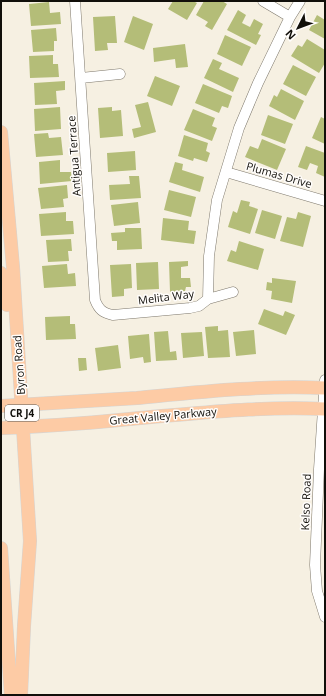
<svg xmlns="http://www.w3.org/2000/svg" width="326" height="696" font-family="'Open Sans',sans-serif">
  <rect width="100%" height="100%" fill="#f6f0e2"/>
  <path fill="#b4bd78" d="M173,1H193L197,3L187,20L168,9Z
    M204,1H222L227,4L212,30L205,26L208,22L196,15Z
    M49,2L50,13L60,12L61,24L31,26L29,4Z
    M238,10L246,15L242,23L250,27L254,19L263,24L258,34L261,35L256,45L227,30Z
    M317,15L325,20V39L309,30Z
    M115,16L117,43H107L108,50L95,51L93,17Z
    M133,16L153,24L144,50L124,42Z
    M56,28L57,41H54V51L33,52L31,30Z
    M225,35L251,47L242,66L217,54Z
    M307,39L325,50V63L319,73L291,56L298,45L302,47Z
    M185,44L188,67L176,68L175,59L154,62L153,48Z
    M53,55V64H58L59,77L30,78L29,56Z
    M213,59L222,63L219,69L239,78L233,92L204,78Z
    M293,65L316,77L306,96L283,84Z
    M155,76L180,86L172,106L147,96Z
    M65,81V90L56,91L57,104L35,105L34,83Z
    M203,84L232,96L228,108L222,106L219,113L195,103Z
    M281,89L304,101L295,120L269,106L274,95L277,97Z
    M148,102L156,132L134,138L132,129L141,127L135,105Z
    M60,107L61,129L35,131L34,109Z
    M112,107V111L121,110L123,136L100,138L98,108Z
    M193,109L215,118L212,126L217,128L212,141L184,130Z
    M268,115L293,124L285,144L261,135Z
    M321,117L325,119V144L312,138Z
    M48,133L49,138L61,137L63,155L36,157L34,134Z
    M184,135L208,143L206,151L210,153L207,162L194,158L193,161L178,156Z
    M262,139L286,149L277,170L245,157L250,146L258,149Z
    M306,146L325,153V177L316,173L318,166L310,163L307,170L298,167Z
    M135,151L136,170L108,172L107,153Z
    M60,160V172H71L72,181L40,184L39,162Z
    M175,162L183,164L182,170L204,177L200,192L169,182Z
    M129,176H139L141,198L110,200L109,185L130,184Z
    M67,185L68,198L63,199L64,207L41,209L38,188Z
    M169,190L196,197L191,217L164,210Z
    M241,200L250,202L249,206L258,209L250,234L228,227L233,211L237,213Z
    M138,202L140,223L114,226L111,205Z
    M262,210L282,216L275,239L255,233Z
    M66,212V221H73L74,234L41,236L39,214Z
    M298,212L311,216L303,247L280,241L287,217L296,219Z
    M163,218L189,221L188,230L196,231L194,244L161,240Z
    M125,228H141L142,249L117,250V241H112L111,233L125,232Z
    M71,239L72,251H68L69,261L48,262L46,240Z
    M239,241L264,249L258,270L227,261L231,250L236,252Z
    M188,261V266L181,267V278H190L191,287H186L185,291L170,292L169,262Z
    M158,262L159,289L137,290L136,263Z
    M67,264L68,274L75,273L76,286L44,288L42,266Z
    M131,264L132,288L124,289V296L112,297L110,265Z
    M272,278L296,281L292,303L271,299L272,291L266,290L267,282L272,283Z
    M264,309L283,316L285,311L295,315L286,335L258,324Z
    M70,316V324H75L76,339L46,340L45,317Z
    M218,326V331L228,330L230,357L208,358L205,327Z
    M254,330L256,354L236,356L233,332Z
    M168,331L170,352L176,351L177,360L156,361L154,332Z
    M202,332L204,356L183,358L181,333Z
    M149,334L151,362L144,363L143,357L130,359L128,336Z
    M118,345L121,368L98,371L95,348Z
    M78,358H86L87,370L79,371Z"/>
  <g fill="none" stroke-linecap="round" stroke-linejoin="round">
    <g stroke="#7e786c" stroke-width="11">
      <path id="minor" d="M75,1L95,300C99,310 103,313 113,315L190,308L199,306L208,299L233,292
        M263,1L290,17
        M81,78L120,74
        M226,172L325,201
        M208,299L209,256L217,200L239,128L258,83L290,17L300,1
        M325,380L319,469L315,565L317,591L325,617"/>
    </g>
    <g stroke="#d4d4d3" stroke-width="14">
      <path id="major" d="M1,132L13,267L30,541L24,626L21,695
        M1,273L5,289L7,305
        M1,406C46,403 92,401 137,398C200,392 262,385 325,388
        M1,428C47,426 94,423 140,418C202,413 263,406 325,409
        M1,548L11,695"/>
    </g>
    <use href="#minor" stroke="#fff" stroke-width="10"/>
    <use href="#major" stroke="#fdcba5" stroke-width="13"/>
  </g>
  <g text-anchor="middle" stroke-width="3" stroke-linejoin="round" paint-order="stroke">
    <rect fill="#fffdfb" stroke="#585652" stroke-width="1" x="5" y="405" width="34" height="16" rx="3"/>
    <g font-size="10" font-weight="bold" fill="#110f0a">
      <text x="22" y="417">CR J4</text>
    </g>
    <g font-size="11" fill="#110f0a" stroke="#fffdfb">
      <text transform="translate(74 156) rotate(-94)" y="4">Antigua Terrace</text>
      <text transform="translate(279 175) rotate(16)" y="4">Plumas Drive</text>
      <text transform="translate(166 297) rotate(-7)" y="4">Melita Way</text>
      <text transform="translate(19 365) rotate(-94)" y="4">Byron Road</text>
      <text transform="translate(163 416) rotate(-5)" y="4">Great Valley Parkway</text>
      <text transform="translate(306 502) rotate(-88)" y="4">Kelso Road</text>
    </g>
  </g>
  <rect width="326" height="696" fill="none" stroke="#110f0a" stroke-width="4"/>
  <g transform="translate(298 28) rotate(228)" stroke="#fffdfb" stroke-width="3" paint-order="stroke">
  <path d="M0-3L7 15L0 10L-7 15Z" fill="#110f0a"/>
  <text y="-6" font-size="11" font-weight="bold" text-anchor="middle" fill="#110f0a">N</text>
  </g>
</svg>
